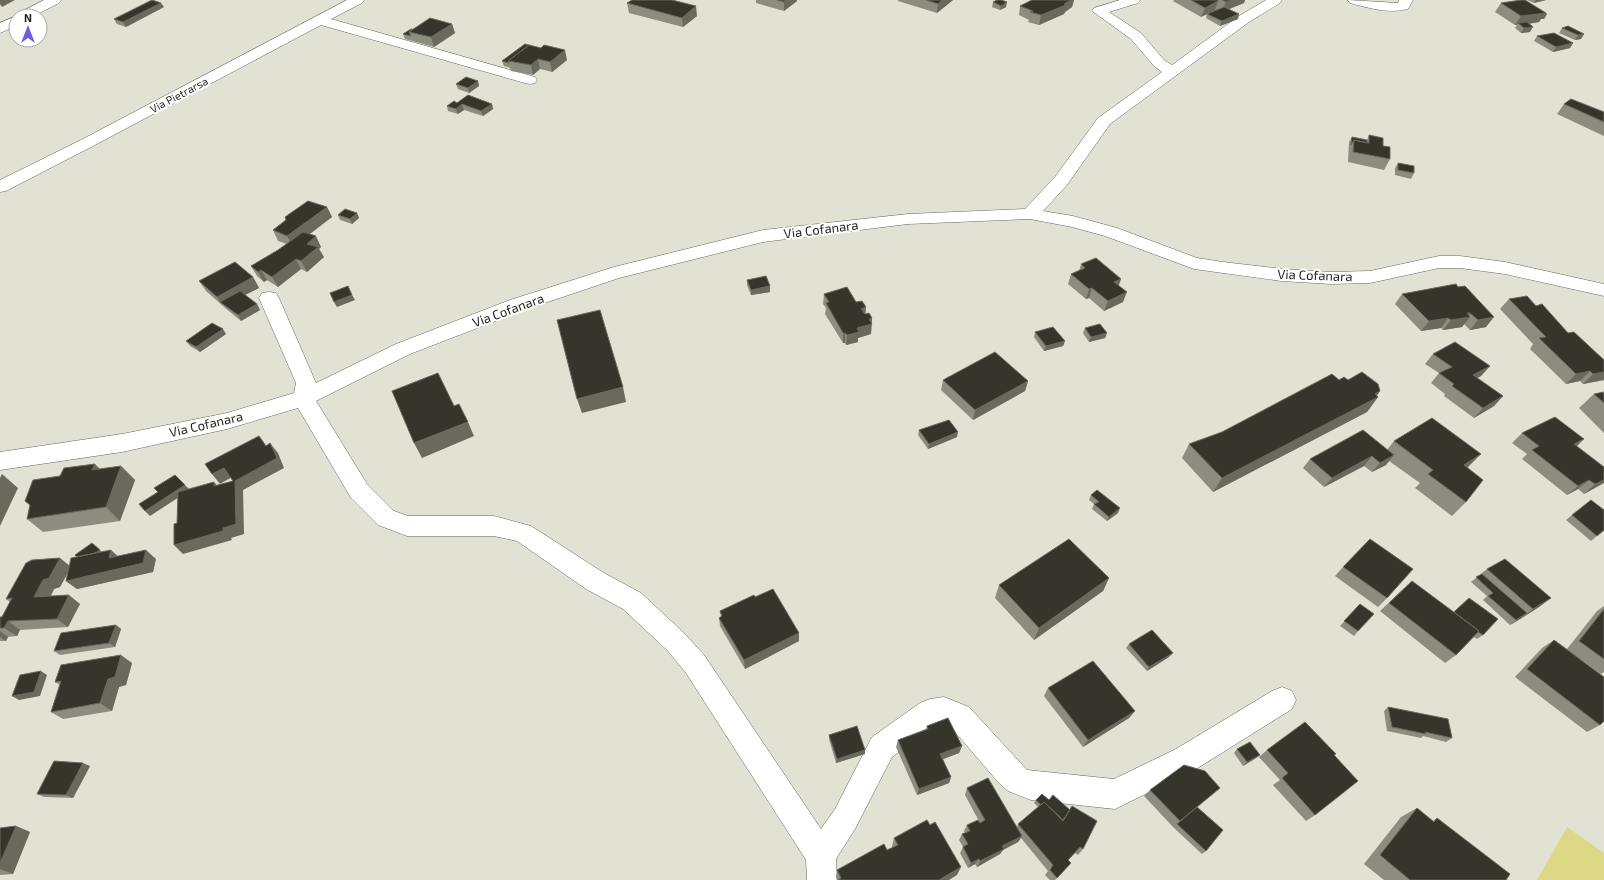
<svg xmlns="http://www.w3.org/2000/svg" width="1604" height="880" font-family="'Exo 2',sans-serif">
  <rect width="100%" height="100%" fill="#e2e2d4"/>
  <path fill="#ddd886" d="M1567,827L1604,853V880H1537Z"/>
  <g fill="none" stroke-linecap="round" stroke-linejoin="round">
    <g stroke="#66665a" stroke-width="1">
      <path id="minor" d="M44,0H61L59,3L34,16H17L19,13Z
        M347,0H364L362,3L331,19L535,77L537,80L535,83L530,84L525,83L321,25L93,146L6,191L0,192V180L81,140Z
        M1120,0H1140L1138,3L1109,12L1141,33L1164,60L1172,65L1239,16L1266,0H1282L1280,3L1249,22L1110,124L1067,185L1043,211L1073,216L1117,228L1197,258L1223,262L1282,269L1331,272L1370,271L1439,256H1460L1505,262L1604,284V296L1505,274L1460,268H1439L1370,283L1331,284L1282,281L1194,269L1105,236L1072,227L1030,219L908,224L763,242L619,278L524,310L410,354L316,401L367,484L394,511L408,516H494L531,526L604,573L641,593L685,634L704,655L821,829L835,809L872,737L920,703L930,699L944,697L969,707L1027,770L1114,779L1176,749L1272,691L1282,687L1292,691L1296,700L1292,709L1196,769L1125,804L1115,809L1031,800L1008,791L999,783L949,725L944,723L936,724L892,757L855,829L836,859L837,880H807L806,860L686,673L667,650L623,609L586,589L517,541L494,536H407L378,525L351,498L298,408L227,429L122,452L0,470V452L122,434L227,413L294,393L296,383L259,298L262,293L269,292L276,293L279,298L316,383L396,344L510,300L614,267L763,230L908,214L1025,209L1055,177L1098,118L1162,72L1154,66L1131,39L1092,11L1094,8Z
        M1348,0L1398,3L1399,0H1413L1408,9C1388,14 1369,8 1350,3Z
        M16,16V26L0,33V23Z"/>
    </g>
    <use href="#minor" fill="#fff" fill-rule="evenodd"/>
  </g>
  <path fill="#8c8c80" d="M756,0H797V1L784,11L756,3Z
    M898,0H953L937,13L898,1Z
    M1032,0H1074L1072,7L1065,12L1064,14L1039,25L1028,22L1029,20L1019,15L1020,6Z
    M1174,0H1245L1244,3L1228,9L1238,19L1220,26L1206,18L1207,14L1201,17L1173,1Z
    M1527,0H1546L1534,3Z
    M993,2L1006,7L1000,10L992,7Z
    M627,3L697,16L683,27L629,13Z
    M1501,3L1547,14L1544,19H1541L1539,22L1529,24L1530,32L1521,33L1515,28L1517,25H1515L1495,12Z
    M164,7L126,27L117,24L114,19Z
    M452,24L455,33L434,47L405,39L403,34L412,29Z
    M1562,28L1584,34L1581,39L1575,40L1559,33Z
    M1537,36L1573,43L1570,48L1553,52L1534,41Z
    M525,44L567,60L552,72L540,69L533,75L511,71L510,68L504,66L502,61Z
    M478,81L479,86L469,93L458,89L456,84Z
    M457,103L492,104L493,109L483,116L464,110L458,114L448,111L447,106Z
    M1564,104L1604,112V136L1557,114Z
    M1369,135L1383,146L1390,159L1384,170L1348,162L1349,142L1352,137L1367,140Z
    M1398,163L1414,173L1411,179L1395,175V168Z
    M327,207L332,217L309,234L321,247L319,249L324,257L307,272L301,269L278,287L267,280L264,282L257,276L251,266L278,250L287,244L278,241L273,230Z
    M357,213L359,218L352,224L340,220L338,215Z
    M1081,264L1121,279L1119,285L1123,302L1104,311L1089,298L1086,299L1068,284L1071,274L1079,271Z
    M253,277L259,288L245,295L257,304L260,310L241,321L224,307L206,291L199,281Z
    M747,280L770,292L751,295L747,285Z
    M1456,284L1486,327L1470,330L1464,324L1462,327L1443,330L1441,328L1421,331L1395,304L1402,294Z
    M824,294L866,314L872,318L871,334L858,338V342L846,345L845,343H843L825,314L826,308L823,304Z
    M1509,299L1536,306L1568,333L1604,360V380L1583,384L1580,381L1566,384L1530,349L1533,344L1500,309Z
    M1085,328L1107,333L1105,338L1089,342L1083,333Z
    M1035,332L1065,341L1063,346L1044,351L1034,337Z
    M226,334L200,352L190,346L186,341Z
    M1433,354L1490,366L1481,376L1477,378L1503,396L1494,406L1474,418L1444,396L1445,394L1431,383L1439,373L1425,364Z
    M943,380L1028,381L1025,391L973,420L941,390Z
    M1339,380H1348L1380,391L1377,396L1378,397L1367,412L1213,492L1182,458L1189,444L1222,432Z
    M1604,392V433L1579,408L1594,394Z
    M919,430L957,437L928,449L918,435Z
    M1522,433L1576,446L1602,484L1584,494L1578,489L1567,495L1522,459L1527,454L1512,443Z
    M1394,441L1467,468L1466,502L1452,516L1415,488L1420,483L1389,461L1386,465L1372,472L1364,466L1324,487L1303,468L1310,459L1387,450Z
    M121,466L135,480L120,521L43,532L27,519L100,469Z
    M1091,495L1118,513L1107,521L1092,509L1094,504L1089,500Z
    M1572,515L1604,530L1591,541L1566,520Z
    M92,543L102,552L118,556L156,559L153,572L77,589L66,581L67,574L60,587L54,589L51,596L80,604L68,627L20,630L17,636L8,637L6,641H0V617H2L10,602L6,599L60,558L69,566L77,557Z
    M1343,567L1387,598L1378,607L1335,576Z
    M1487,569L1551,598L1539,607L1510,625L1483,600L1487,596L1471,582Z
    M1109,578L1103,591L1034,640L995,598L999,585Z
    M1412,581L1454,612L1469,598L1483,635L1477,639L1474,637L1456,655L1445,663L1380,611Z
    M755,597L799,641L745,669L720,626L719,618L721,617L720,611Z
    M1360,604L1358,631L1354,636L1340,626Z
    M1604,606V672L1601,674L1580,659L1600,725L1587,732L1515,677L1542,648L1554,640L1567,649L1597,611Z
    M116,625L121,629L115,647L60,655L54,651Z
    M1129,644L1169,657L1147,671L1126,648Z
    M132,663L126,685L119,687L112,711L63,719L51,712L60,685L55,682Z
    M1048,688L1135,711L1129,718L1083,747L1044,696Z
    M1388,707L1452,738L1446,742L1423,736L1421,738L1387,731L1384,711Z
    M927,726L962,746L959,753L943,759L951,777L949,783L917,795L896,747L898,740L926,729Z
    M829,735L865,750V754L836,763L829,739Z
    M1237,749L1260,755L1256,758L1243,766L1234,753Z
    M1267,750L1334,755L1315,815L1306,821L1273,785L1280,780L1259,757Z
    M90,766L73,798L44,797L37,794Z
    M967,788L1017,827L1018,824L1038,807L1034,803L1036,800H1049L1070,810L1072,806L1083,849L1078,855L1075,853L1068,860L1071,863L1055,880H1050L1045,875L1048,871L1021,838L1018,842L1003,850L1000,854L977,867L975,864L968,868L960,853L963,847L959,840L962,834L965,833L964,831L967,825L980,823L965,795Z
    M1150,790L1191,812L1206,851L1202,854L1174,828L1144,796Z
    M1417,808L1433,821L1437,818L1506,880H1384L1364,864L1401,817Z
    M16,826L30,832L13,874L0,875V828Z
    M894,838L957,875L837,880L836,878L837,870L892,848V846Z"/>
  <path fill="#6a695e" d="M0,0H15L2,7L0,4Z
    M786,0H797V1L784,11V2Z
    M942,0H953L937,13L938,4Z
    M1071,0H1074L1072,7L1065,12L1064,14L1039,25L1041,15Z
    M1231,0H1245L1244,3L1222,12L1226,2Z
    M1536,0H1546L1534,3Z
    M1218,1L1215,10L1201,17L1205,8Z
    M1007,2L1006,7L1000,10L1001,6Z
    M161,3L164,7L126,27L123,22Z
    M696,6L697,16L683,27L682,18Z
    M1546,13L1547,14L1544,19H1541L1539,22L1520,25L1518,23L1517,25H1515L1521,16Z
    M1239,14L1238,19L1220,26L1222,21Z
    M452,24L455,33L434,47L431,37Z
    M1533,27L1530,32L1521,33L1524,28Z
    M1584,34L1581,39L1575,40L1578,35Z
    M1573,43L1570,48L1553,52L1556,47Z
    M565,50L567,60L552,72L550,62Z
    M538,59L540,69L533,75L531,65Z
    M478,81L479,86L469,93L468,88Z
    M462,104L464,110L458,114L456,109Z
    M492,104L493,109L483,116L481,111Z
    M327,207L332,217L293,247L287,236Z
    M357,213L359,218L352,224L350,219Z
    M316,236L321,247L319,249L324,257L307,272L301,261L307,244Z
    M296,259L301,269L278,287L272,277Z
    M261,270L267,280L264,282L258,272Z
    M253,277L259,288L243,296L220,302L217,297Z
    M1121,279L1117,289L1114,282Z
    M770,286V292L751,295V290Z
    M1092,288L1089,298L1086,299L1089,289Z
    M1127,292L1123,302L1104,311L1108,301Z
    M352,295L355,300L337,307L334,302Z
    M257,304L260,310L241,321L238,315Z
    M866,307L865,318L861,309Z
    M1467,313H1470L1467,317H1470L1462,327L1443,330L1451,320Z
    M1494,317L1486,327L1470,330L1478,320Z
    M872,318L871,334L858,338V342L846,345L847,335L869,319Z
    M1448,318L1441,328L1421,331L1429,321Z
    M223,329L226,334L200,352L196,347Z
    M843,333H845V343H843Z
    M1107,333L1105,338L1089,342L1091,337Z
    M1065,341L1063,346L1044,351L1046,346Z
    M1490,366L1481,376L1465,385L1473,375Z
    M1590,371L1580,381L1566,384L1576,374Z
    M1604,372V380L1583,384L1593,374Z
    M1028,381L1025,391L973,420L975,410Z
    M623,387L626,402L582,413L577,399Z
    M1380,391L1374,399L1378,397L1367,412L1213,492L1222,478Z
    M1503,396L1494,406L1474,418L1483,408Z
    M468,422L474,436L422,458L414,443Z
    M958,432L957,437L928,449L929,444Z
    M1584,439L1574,449V444Z
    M270,443L278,453L284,468L243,490L244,534L231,538L232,540L183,554L174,545L223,528L235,481Z
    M1481,454L1467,468L1464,465Z
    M1394,455L1386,465L1372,472L1380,463Z
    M1372,456L1364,466L1324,487L1332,478Z
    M95,464L109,478L92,470Z
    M121,466L135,480L120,521L106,507Z
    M224,468L232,477L220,484L212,474Z
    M2,474L18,488L0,526V478Z
    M1589,480L1578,489L1567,495L1578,486Z
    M1604,480V483L1602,484L1584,494L1595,484Z
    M214,482L222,491L214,486Z
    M185,485L190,490L150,516L145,511Z
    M1120,508L1118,513L1107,521L1109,517Z
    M92,543L105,555L87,566Z
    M111,550L121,559L109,558Z
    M146,550L156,559L153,572L77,589L66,581Z
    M60,558L71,567L60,587L54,589L46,605L34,597L43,580Z
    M1109,578L1103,591L1034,640L1039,628Z
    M69,595L80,604L68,627L57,619Z
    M1551,598L1539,607L1522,618L1533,609Z
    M1527,613L1522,618L1510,625L1516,620Z
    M8,621L20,630L17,636L4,628Z
    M116,625L121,629L115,647L109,643Z
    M0,631L8,637L6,641L0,637Z
    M799,633V641L745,669L744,660Z
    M1173,653L1169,657L1147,671L1149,667Z
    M121,655L132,663L126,685L119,687L112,711L100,703L108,679Z
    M41,671L47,675L40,696L19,700L12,696Z
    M1135,711L1129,718L1083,747L1088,740Z
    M962,746L959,753L938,761L940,754Z
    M865,750V754L836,763L837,759Z
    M1260,755L1256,758L1243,766L1247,762Z
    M83,763L90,766L73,798L66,795Z
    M951,777L949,783L917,795L919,789Z
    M16,826L30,832L13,874L0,869V863Z
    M1022,836L1018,842L1003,850L1000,854L977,867L980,861L1002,846Z
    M979,859L975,864L968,868L971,863Z
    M961,867L957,875L949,880H939Z"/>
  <path fill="#36352b" stroke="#6a695e" d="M152,0L161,3L123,22L114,19Z
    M632,0H672L696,6L682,18L627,3Z
    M777,0H786L784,2Z
    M926,0H942L938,4Z
    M997,0H1001L1007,2L1001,6L993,2Z
    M1032,0H1071L1064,4L1066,5L1041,15L1030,12L1033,11L1020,6Z
    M1191,0H1218V1L1205,8Z
    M1222,0H1231L1226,2Z
    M1521,0H1525L1546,13L1521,16L1501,3Z
    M1224,7L1239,14L1222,21L1207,14Z
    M430,18L452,24L431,37L409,32Z
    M1527,22L1533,27L1524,28L1518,23Z
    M1568,26L1584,34L1578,35L1562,28Z
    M411,29H412L409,32L411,36L403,34Z
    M1554,33L1573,43L1556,47L1537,36Z
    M525,44L529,45L508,61L509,63L502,61Z
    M529,45L541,48L544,45L565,50L550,62L538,59L531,65L508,61Z
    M466,77L478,81L468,88L456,84Z
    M468,95L492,104L481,111L462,104L456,109L447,106L454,101L457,103Z
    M1571,99L1604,112V122L1564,104Z
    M1369,135L1383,138V146L1390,147V159L1353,152L1354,140L1369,143Z
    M1352,137L1367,140V143L1354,140L1351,145Z
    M1398,163L1414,166V173L1398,170Z
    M308,201L327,207L287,236L273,230L286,220L285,217Z
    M345,209L357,213L350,219L338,215Z
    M303,232L316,236L307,244L318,247L301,261L296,259L272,277L261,270L258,272L251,266L278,250Z
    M1096,258L1121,279L1114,282L1127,292L1108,301L1092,288L1089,289L1071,274L1085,268L1081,264Z
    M235,262L253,277L217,297L199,281Z
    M766,276L770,286L751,290L747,280Z
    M1456,284L1458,287L1465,286L1494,317L1478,320L1470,313H1467L1470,317L1451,320L1448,318L1429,321L1402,294Z
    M348,286L352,295L334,302L330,293Z
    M847,287L856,302L862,301L866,307L861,309L865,314L869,313L872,318L869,319L872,324L857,328L859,332L847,335L845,333H843L826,303L829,302L824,294Z
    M240,291L257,304L238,315L220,302Z
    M1527,296L1536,306L1542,304L1568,333L1574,332L1604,360V372L1593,374L1590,371L1576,374L1539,338L1546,337L1509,299Z
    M600,310L623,387L577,399L557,320Z
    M212,323L223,329L196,347L186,341Z
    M1100,324L1107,333L1091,337L1085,328Z
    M1053,327L1065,341L1046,346L1035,332Z
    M1455,342L1490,366L1473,375L1503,396L1483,408L1452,386L1454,384L1439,373L1452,367L1433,354Z
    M995,352L1028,381L975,410L943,380Z
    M1362,372L1378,384L1380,391L1375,394L1378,397L1222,478L1189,444L1222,432L1332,374L1339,380L1344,377L1348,380Z
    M438,373L454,406L459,404L468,422L414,443L392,391Z
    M1604,392V403L1594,394Z
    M1555,417L1584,439L1574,444L1604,467V480L1595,484L1589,480L1578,486L1532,450L1539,446L1522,433Z
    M1432,418L1481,454L1464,465L1483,480L1466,502L1428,474L1433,470L1394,441Z
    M949,420L958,432L929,444L919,430Z
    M1363,430L1394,455L1380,463L1372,456L1332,478L1310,459Z
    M259,436L266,446L270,443L277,458L235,481L236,524L223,528V531L174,545V524L177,523L178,492L214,482V486L233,481L224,468L212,474L205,464Z
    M95,464L92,470L121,466L106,507L27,519L30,505L25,501L33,480L60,476L64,468Z
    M175,475L185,485L145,511L139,504L158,492L154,488Z
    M1097,490L1120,508L1109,517L1094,504L1099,502L1091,495Z
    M1591,500L1604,510V530L1597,536L1572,515Z
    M1069,539L1109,578L1039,628L999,585Z
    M1370,539L1413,569L1387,598L1343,567Z
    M92,543L100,550L95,553L77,557L75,555Z
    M111,550L109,558L146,550L143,563L66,581L71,558Z
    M60,558L49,578L43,580L34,597L69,595L57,619L8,621L4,628H0V617H2L12,598L6,599L26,563L32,560Z
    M1505,559L1551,598L1533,609L1487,569Z
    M1482,574L1527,613L1516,620L1488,596L1493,593L1476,577Z
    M1412,581L1479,631L1456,655L1389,603Z
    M773,589L799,633L744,660L719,618L722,616L720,611L754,595L755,597Z
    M1469,598L1498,619L1483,635L1478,632L1479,631L1454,612Z
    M1360,604L1374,614L1358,631L1344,621Z
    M1604,609V659L1579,641Z
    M116,625L109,643L54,651L61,633Z
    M1152,630L1173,653L1149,667L1129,644Z
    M1554,640L1604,677V721L1600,725L1527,669Z
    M121,655L115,677L108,679L100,703L51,712L61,681L55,682L61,665Z
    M1093,661L1135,711L1088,740L1048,688Z
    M41,671L34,692L12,696L20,675Z
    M1388,707L1448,719L1452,738L1425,732L1426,734L1392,727Z
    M948,718L962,746L940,754L951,777L919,789L898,740L928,729L927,726Z
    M1305,722L1336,754L1334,755L1358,781L1315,815L1282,778L1288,773L1267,750Z
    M857,726L865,750L837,759L829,735Z
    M1250,742L1260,755L1247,762L1237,749Z
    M54,761L83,763L66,795L37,794Z
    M1184,765L1205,771L1220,788L1180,821L1150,790Z
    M988,778L1022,836L1002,846L1004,849L980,861L979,859L971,863L963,847L968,844L962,834L970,831L967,825L978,820L980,823L985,820L967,788Z
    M1042,794L1049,800L1053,795L1070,810L1063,820L1044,802L1041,805L1036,800Z
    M1044,802L1063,821L1072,806L1097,821L1083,849L1080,847L1068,860L1071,863L1057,878L1050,870L1053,865L1018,824Z
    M1197,807L1223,830L1206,851L1177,824Z
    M1417,808L1434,822L1437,818L1510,874L1506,880H1410L1380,855Z
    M927,820L930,825L935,822L961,867L939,880H838L841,878L837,870L884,844L887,850L898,845L894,838Z
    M16,826L0,863V828Z"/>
  <g text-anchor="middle" stroke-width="4" stroke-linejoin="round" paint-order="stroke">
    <g font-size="11" fill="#201f1b" stroke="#fff">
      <text transform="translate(179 95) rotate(-28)" y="4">Via Pietrarsa</text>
    </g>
    <g font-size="13" fill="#201f1b" stroke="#fff">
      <text transform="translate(821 229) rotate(-7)" y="5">Via Cofanara</text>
      <text transform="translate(1315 275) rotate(2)" y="5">Via Cofanara</text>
      <text transform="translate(508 310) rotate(-20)" y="5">Via Cofanara</text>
      <text transform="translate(206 424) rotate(-13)" y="5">Via Cofanara</text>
    </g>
  </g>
  <g transform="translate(28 28)"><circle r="19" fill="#ffffff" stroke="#a6a5a4"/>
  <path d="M0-3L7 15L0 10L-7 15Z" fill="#6f5ed8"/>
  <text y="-6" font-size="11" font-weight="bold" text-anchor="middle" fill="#201f1b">N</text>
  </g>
</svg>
